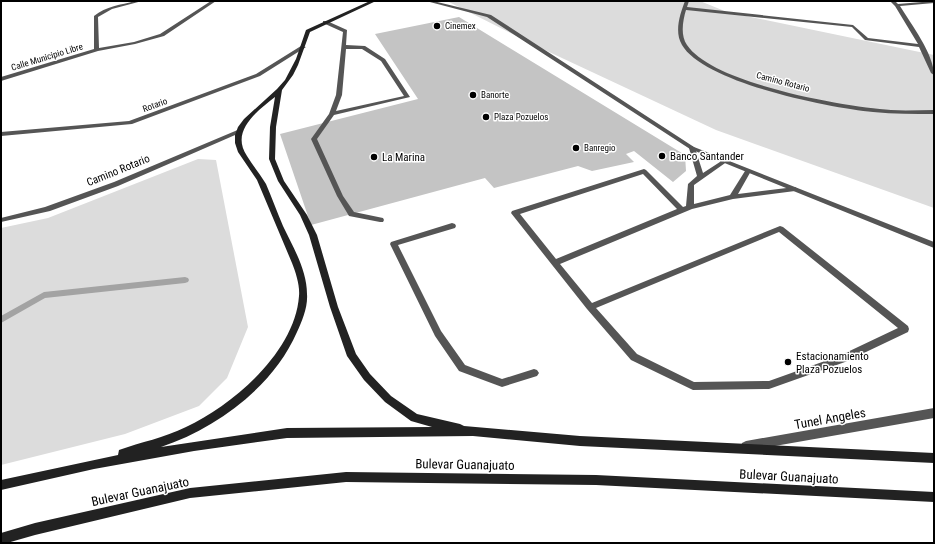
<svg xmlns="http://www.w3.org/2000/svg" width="935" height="544" font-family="'Roboto Condensed',sans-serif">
  <rect width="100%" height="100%" fill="#fff"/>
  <path fill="#dcdcdc" d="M447,1H700L727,12L934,55V208L716,130L532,44Z
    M198,159L216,160L248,327L227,378L199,406L125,434L1,465V228L48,218Z"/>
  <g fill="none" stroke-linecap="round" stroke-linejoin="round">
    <path fill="#a3a3a3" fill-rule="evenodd" d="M185,277L188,278L189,280L188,282L185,283L45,298L1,323V316L44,292Z"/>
  </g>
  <path fill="#c4c4c4" d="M459,17L685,155L686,171L673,182L634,151L626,154L634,162L592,171L578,166L494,188L485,178L311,225L280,134L418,99L375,34Z"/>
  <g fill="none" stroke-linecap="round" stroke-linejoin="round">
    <path fill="#555" fill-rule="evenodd" d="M323,21H327L347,30L346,45L365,46L385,59L410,97L334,115L317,139L343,196L354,212L383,218L384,220L383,222H380L349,216L337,196L311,139L329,114L336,95L343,32L323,23ZM346,49H362L381,61L404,96L336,111L342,95Z
      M692,146L695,148L703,173L723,160L725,159L728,161L694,185V204L730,195L745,171L748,169L751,171L738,194L795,187L798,189L795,191L733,199L692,209L560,264L592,303L780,226L783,227L908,326L909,329L908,332L845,362L769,389L693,390L631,360L587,309L511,213L512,211L644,169L646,170L683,207L686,206L688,184L697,176L689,148ZM643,174L677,209L556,259L520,214ZM779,232L898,328L839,356L769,381L694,382L637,354L596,308Z
      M452,223L455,224L456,226L455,228L398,245L441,331L465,365L502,379L534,369L537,370L539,373L537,376L502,387L459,371L435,336L390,244L391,242Z"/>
    <path fill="#555" fill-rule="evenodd" d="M135,1H142L112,9L98,17L99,48L134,42L160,34L211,1H216L164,36L135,44L98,51L1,81V77L94,49V16C106,6 121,5 135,1Z
      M426,1H433L491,15L694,147L934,242V248L690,149L487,17Z
      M685,1H689L687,7L853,25L868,38L918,44L895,6L890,1H895L898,4L934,1V3L900,6C911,24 934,54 934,75L931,73L919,47L865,40L852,27L686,10C683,20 680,35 687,45C713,84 845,107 891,110C906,111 920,110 934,110V114C914,114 894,114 873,112C830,108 704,83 682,45C674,32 680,14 685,1Z
      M301,46L306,47L260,76L132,124L1,136V132L129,121L256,74Z
      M240,129L243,131L242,132L118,186L50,211L1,222V218L45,207L114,182Z
      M934,408V418L746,451L742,449L741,446L742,443L746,441Z"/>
    <path fill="#222" fill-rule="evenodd" d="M370,1H376L310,32L298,65L293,75L282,90L276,127L275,159L284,181L307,215L317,235L338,307L356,354L370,374L391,396L417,414L460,424L464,426L580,436L934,453V463L580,446L473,436L287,438L194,451L94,469L1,490V480L118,455L119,450C141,442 164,438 186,427C233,405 295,352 299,296C300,286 296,273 292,263L257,180L238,152L235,143V135L238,127L244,119L277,89L285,80L296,59L306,30ZM275,97L270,127L269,159L278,181L300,215L309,235L330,307L347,356L364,380L385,402L411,421L432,427L287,428L161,447C217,428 273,387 297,332C302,321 308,307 307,294C307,270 293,247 283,226C277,212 272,198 266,184C260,174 253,166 247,156C230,131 257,111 275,97Z
      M346,472L596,475L934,492V502L596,485L346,482L190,498L35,535L7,543H1V533L35,523L190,488Z"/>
  </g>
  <g fill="#000" stroke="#fff" stroke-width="1.5">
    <circle cx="437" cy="26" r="4"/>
    <circle cx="473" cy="95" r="4"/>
    <circle cx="486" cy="117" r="4"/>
    <circle cx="576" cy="148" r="4"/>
    <circle cx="662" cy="156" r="4"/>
    <circle cx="374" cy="157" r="4"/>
    <circle cx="788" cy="362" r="4"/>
  </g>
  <g text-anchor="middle" stroke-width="3" stroke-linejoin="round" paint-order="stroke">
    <g font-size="9" fill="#000" stroke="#fff" text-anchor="start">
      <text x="445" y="29">Cinemex</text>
      <text x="481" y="98">Banorte</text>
      <text x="494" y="120">Plaza Pozuelos</text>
      <text x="584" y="151">Banregio</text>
    </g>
    <g font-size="9" fill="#000" stroke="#fff">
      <text transform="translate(47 57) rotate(-17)" y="3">Calle Municipio Libre</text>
      <text transform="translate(783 82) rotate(15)" y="3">Camino Rotario</text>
      <text transform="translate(155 105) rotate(-20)" y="3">Rotario</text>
    </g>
    <g font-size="11" fill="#000" stroke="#fff" text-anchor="start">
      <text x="670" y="160">Banco Santander</text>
      <text x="382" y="161">La Marina</text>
      <text x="796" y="360">Estacionamiento<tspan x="796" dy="13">Plaza Pozuelos</tspan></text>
    </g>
    <g font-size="11" fill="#000" stroke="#fff">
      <text transform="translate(118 170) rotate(-22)" y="4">Camino Rotario</text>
    </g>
    <g font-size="13" fill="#000" stroke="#fff">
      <text transform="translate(830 418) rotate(-10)" y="5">Tunel Angeles</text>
      <text transform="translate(465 464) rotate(1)" y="5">Bulevar Guanajuato</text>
      <text transform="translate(789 476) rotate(3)" y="5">Bulevar Guanajuato</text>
      <text transform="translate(140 491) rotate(-12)" y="5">Bulevar Guanajuato</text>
    </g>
  </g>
  <rect width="935" height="544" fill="none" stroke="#000000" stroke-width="4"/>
</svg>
